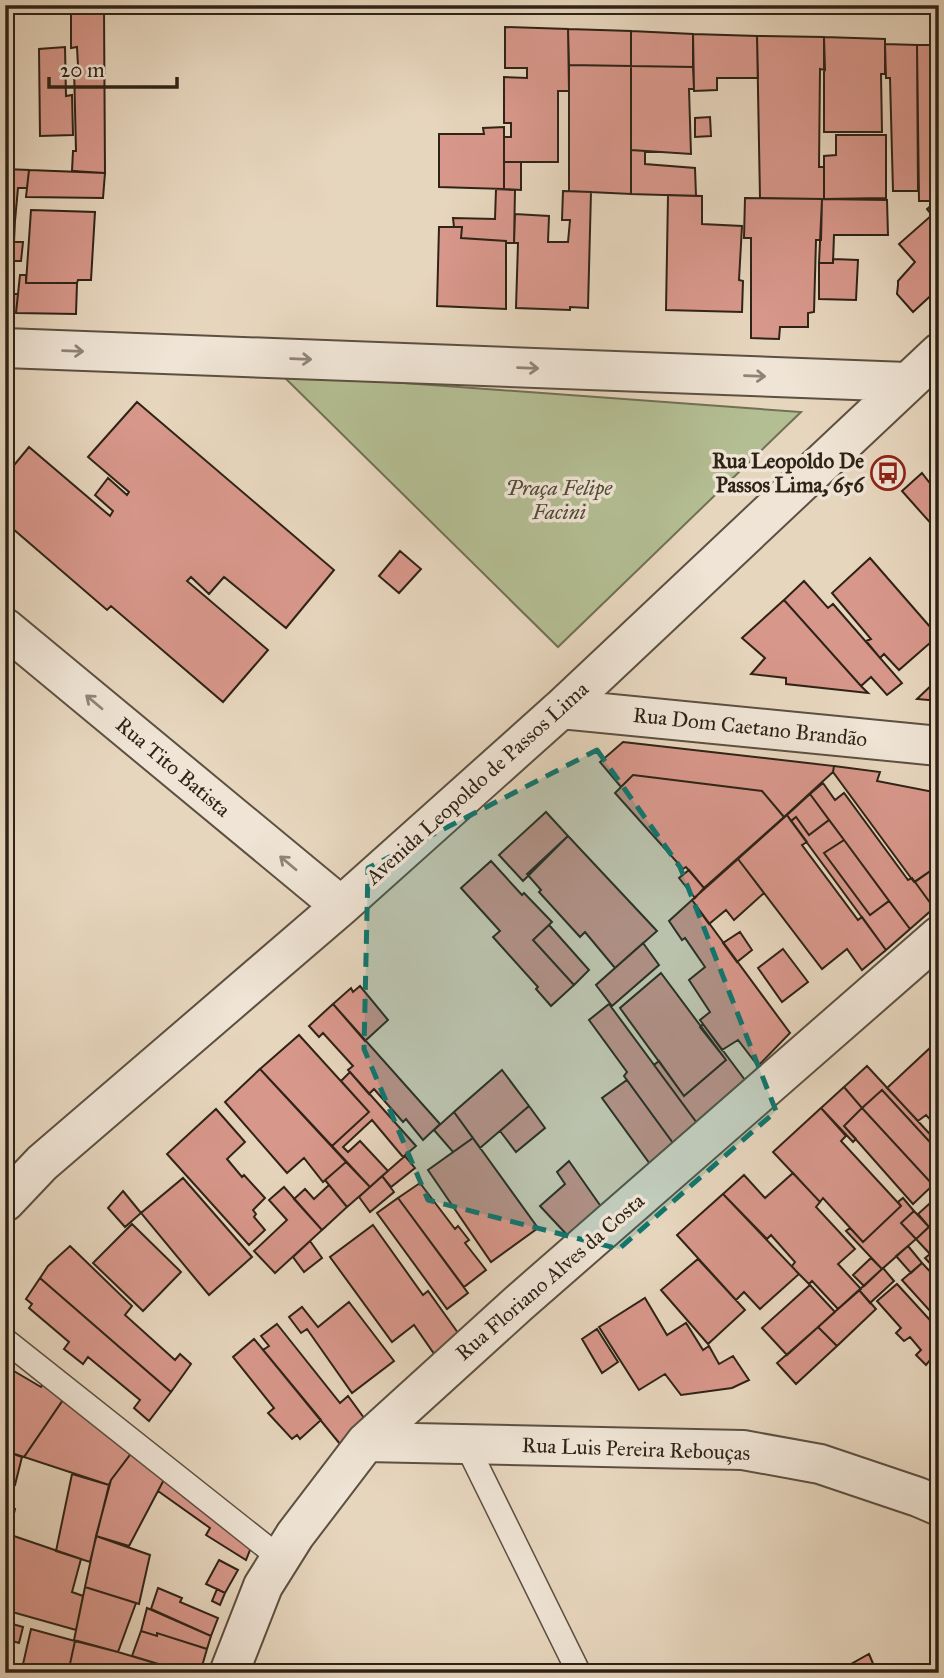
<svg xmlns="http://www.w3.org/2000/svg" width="944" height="1678" font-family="'IM FELL Great Primer',serif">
  <rect width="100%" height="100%" fill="#e7d6be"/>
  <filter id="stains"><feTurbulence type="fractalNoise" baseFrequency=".00286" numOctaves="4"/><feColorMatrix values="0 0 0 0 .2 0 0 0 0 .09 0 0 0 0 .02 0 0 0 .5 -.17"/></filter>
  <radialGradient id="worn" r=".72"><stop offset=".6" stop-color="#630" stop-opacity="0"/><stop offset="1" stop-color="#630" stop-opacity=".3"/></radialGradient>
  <path fill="#b4be93" stroke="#717055" stroke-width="2" d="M281,374L801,412L558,647Z"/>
  <path fill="#d8978b" stroke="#2e2317" stroke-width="2" d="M71,6L104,9L105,173L72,171L73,151H76L74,66H78L77,47L71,48Z
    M505,27L568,29L569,91H558V162H504V137H511V123H504V77L527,78V68H505Z
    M568,29L631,31V66L569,65Z
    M631,31L693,34V67L631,66Z
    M693,34L757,36L758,78H717V90L694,91Z
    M757,36L824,37L825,70L820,69L819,167H824V199L760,198Z
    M824,37L885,39V74H881L882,132H824Z
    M885,44L917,45L918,191H893L890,78H886Z
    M917,45H939V201H919Z
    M65,47L66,96L72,95L73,135L40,136L39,49Z
    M569,65L631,66V194L569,191Z
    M631,66L693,67L694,89H689L691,154L631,150Z
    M710,117L711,136L695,137V118Z
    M504,127V189L439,187V134H484L483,128Z
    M836,135H886V198L824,199V156L836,155Z
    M631,150L645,151V164L695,168L696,196L631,194Z
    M504,162H521V190L504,189Z
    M5,169L29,170L27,188H18L15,221H5Z
    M29,170L105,173L103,198L26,197Z
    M496,189L515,190L514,243H506V241L461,238L462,227H454L453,218L495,219Z
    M563,191L591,192L588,308L570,307V310L516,308L518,243H514L515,214L549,216L548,242H568L570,220H562Z
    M668,195L702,196V224L742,226L739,280L743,281L742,312L666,310Z
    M745,198L822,199L821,240H816L814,312L808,313V327H780L779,339L751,338V238H744Z
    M822,199L887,200L888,235H834L833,263H819Z
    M935,202L939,203V288L913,312L897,294L898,285V281L915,262L899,244L932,215L927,209Z
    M31,210L95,212L91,280H78L77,283H26Z
    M5,221H15L14,242H23L21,261H13L12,294H18L16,313L5,312Z
    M439,227H462L461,238L506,241V309L437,306Z
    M833,259L858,260L856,300L819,299V263H833Z
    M20,275H26V283H77L76,314L16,313Z
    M137,402L334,570L286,628L224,577L209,594L191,577L187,581L268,650L223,702L111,606L107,610L5,522V476L29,447L110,516L113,511L95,495L108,478L127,495L129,492L88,457Z
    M922,473L929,482L939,473V523L934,527L902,491Z
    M400,551L421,569L399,593L379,576Z
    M870,558L938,636L899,670L884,654L880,658L866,641L871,639L832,593Z
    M804,581L828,608L833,604L902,683L887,695L871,677L861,686L784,600Z
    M784,600L861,686L868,693L786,684V678L751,674L765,658L742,638Z
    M939,678V701L917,699Z
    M623,742L834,766L833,772L784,817L762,791L633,775L621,787L600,762Z
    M834,766L880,772L877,781L939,793V865L914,882L833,772Z
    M633,775L762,791L784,817L704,888L686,867L683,869L615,793Z
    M823,783L835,800L844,793L908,880L912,878L934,908L910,929L810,794Z
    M810,794L829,820L809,835L796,817L791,821L787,815Z
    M546,812L568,836L523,881L499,855Z
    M787,815L807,842L802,845L858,920L862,917L886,950L862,970L847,949L822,969L738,859Z
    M796,817L809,835L829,820L844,840L824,853L870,915L889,901L910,929L886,950L791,821Z
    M568,836L657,931L615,968L585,932L580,937L539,892L541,890L527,874Z
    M844,840L889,901L870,915L824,853Z
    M738,859L764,893L734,920L726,910L709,924L692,900Z
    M491,861L522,895L524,893L552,922L533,940L574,985L551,1006L536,989L538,987L493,937L500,931L461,888Z
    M939,865V904L934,908L915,882Z
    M689,870L704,888L695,898L679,878Z
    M692,900L790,1033L758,1066L738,1040L722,1050L700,1020L710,1012L689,980L705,967L685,938L682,940L669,921Z
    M549,925L589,970L574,985L533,940Z
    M740,932L752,950L737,962L723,943Z
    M643,943L659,965L612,1006L596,985Z
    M783,949L808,982L782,1002L758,968Z
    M661,973L726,1060L684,1096L620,1008Z
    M360,986L388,1020L365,1041L333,1004L351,988L353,992Z
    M333,1004L440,1124L423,1140L406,1119L403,1122L374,1089L369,1094L348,1070L353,1066L323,1033L319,1037L309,1026Z
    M609,1004L697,1123L673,1143L624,1076L627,1072L589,1020Z
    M703,1024L745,1080L697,1123L654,1065L659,1061L684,1096L726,1060L700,1027Z
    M299,1035L369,1112L332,1146L260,1069Z
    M931,1047L939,1055V1129L926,1115L918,1121L887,1088Z
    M867,1066L939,1144V1152L882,1090L862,1108L844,1087Z
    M260,1069L346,1162L323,1182L304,1158L287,1173L225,1102Z
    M502,1070L529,1106L480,1148L454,1112Z
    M350,1072L416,1146L403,1157L372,1120L343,1147L348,1152L360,1141L388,1171L370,1187L332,1146L369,1112L341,1081Z
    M627,1080L673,1143L650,1164L602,1098Z
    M844,1087L862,1108L844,1126L856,1139L853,1142L821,1108Z
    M882,1090L939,1152V1180L933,1185L862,1108Z
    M529,1106L545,1128L516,1152L500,1131Z
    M821,1108L846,1136L841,1141L901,1206L863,1242L823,1198L820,1202L773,1152Z
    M862,1108L933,1185L913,1204L844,1126Z
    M216,1109L245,1142L227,1159L242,1177L244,1175L265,1198L253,1210L256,1214L254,1217L265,1230L249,1245L167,1154Z
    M454,1112L473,1138L453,1152L434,1130Z
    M473,1138L538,1228L491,1262L428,1170Z
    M405,1156L415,1168L391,1187L382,1176Z
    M569,1161L602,1208L569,1237L540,1206L565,1184L557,1172Z
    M346,1162L370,1187L347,1207L325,1180Z
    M793,1173L820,1202L816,1207L855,1249L838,1264L861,1289L838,1309L812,1281L809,1284L796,1271L792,1266L795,1262L771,1235L767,1239L723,1194L744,1175L765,1198Z
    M382,1176L394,1192L370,1212L359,1197Z
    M183,1178L252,1257L209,1295L141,1213Z
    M420,1183L455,1229L458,1226L469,1240L465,1243L486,1270L464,1287L398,1198Z
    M329,1185L347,1207L322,1230L294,1199L305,1189L314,1199Z
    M284,1187L322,1230L275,1273L254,1251L287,1220L269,1200Z
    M123,1191L141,1213L125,1227L108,1208Z
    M723,1194L799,1274L760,1309L744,1292L736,1300L677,1235Z
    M939,1195V1218L929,1227L918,1214Z
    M398,1198L468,1293L447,1309L377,1213Z
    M903,1198L914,1211L901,1223L916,1239L882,1269L846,1231L850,1228L863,1242L901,1206L898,1202Z
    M914,1211L929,1227L916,1239L901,1223Z
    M132,1224L181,1272L143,1311L93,1263Z
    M932,1224L939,1231V1273L925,1258L930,1254L916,1239Z
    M373,1225L423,1295L428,1291L461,1337L437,1358L414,1325L392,1342L330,1257Z
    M310,1241L322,1258L304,1272L293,1257Z
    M70,1246L132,1306L125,1315L175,1360L180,1354L191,1364L171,1392L40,1278L48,1266Z
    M908,1246L922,1263L911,1273L896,1256Z
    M871,1258L882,1269L864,1286L853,1275Z
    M698,1259L745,1310L708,1344L661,1290Z
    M922,1263L939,1281V1321L902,1280Z
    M883,1268L894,1281L870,1303L859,1290Z
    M40,1278L171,1392L149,1421L134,1408L140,1400L88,1357L83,1364L64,1349L69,1342L29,1308L32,1304L26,1299Z
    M897,1284L939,1330V1371L930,1360L926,1365L916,1355L921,1350L910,1337L904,1341L896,1333L901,1328L877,1301Z
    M810,1285L835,1312L787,1355L762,1328Z
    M859,1290L876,1309L837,1346L818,1327Z
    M645,1298L667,1335L686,1323L703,1350L709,1346L719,1364L733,1356L749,1380L732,1388L681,1395L665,1374L639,1390L599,1327Z
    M349,1302L394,1361L352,1393L307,1329L301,1333L289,1317L302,1307L318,1327Z
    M277,1324L340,1403L348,1396L367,1422L340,1444L263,1350L269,1346L261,1336Z
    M818,1327L837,1346L796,1384L777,1363Z
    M597,1329L618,1362L602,1373L582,1339Z
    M254,1339L321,1420L300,1439L297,1435L292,1439L268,1413L274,1408L233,1357Z
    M7,1367L41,1387L44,1382L65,1397L24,1457L5,1451Z
    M65,1397L136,1447L111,1480L109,1485L24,1457Z
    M136,1447L168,1472L129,1546L96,1536L111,1480Z
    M5,1451L22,1457L15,1485L5,1482Z
    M168,1472L252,1545L246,1560L206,1535L210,1528L158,1491Z
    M72,1474L109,1485L90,1562L56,1551Z
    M5,1506L15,1509L9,1535L5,1533Z
    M5,1533L81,1559L72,1592L83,1596L76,1630L5,1610Z
    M96,1536L150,1555L139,1604L85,1587Z
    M219,1560L238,1570L225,1593L206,1584Z
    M85,1587L136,1603L118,1652L74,1640Z
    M158,1588L182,1598L180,1602L218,1618L211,1636L151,1609Z
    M217,1589L225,1593L220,1605L212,1601Z
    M147,1608L211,1636L207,1649L157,1633V1636L141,1631Z
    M5,1622L23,1627L19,1643L9,1640L7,1650Z
    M31,1629L75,1641L68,1673H21Z
    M141,1631L157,1636V1633L207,1649L200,1673H188L132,1656Z
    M75,1641L118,1652L188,1673H68Z
    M869,1654L877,1673H835Z"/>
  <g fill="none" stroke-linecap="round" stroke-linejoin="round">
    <g stroke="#5c5041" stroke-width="26">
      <path id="lane" d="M5,1340L280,1558
        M466,1444L579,1673"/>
    </g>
    <g stroke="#5c5041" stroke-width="42">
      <path id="street" d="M5,348L907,382
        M5,628L341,906
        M561,709L939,746
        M5,1202L42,1163L341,906L561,709L939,353
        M366,1442L743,1450L820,1464L918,1497L939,1506
        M229,1673L263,1586L295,1535L366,1442L519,1303L939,936"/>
    </g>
    <use href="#lane" stroke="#efe4d5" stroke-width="23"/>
    <use href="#street" stroke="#efe4d5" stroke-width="38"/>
  </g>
  <defs><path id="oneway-shaft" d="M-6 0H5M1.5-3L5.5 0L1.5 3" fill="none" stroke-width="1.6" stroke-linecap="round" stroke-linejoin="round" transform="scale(1.75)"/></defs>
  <g stroke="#8e8476">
    <use href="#oneway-shaft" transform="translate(73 351) rotate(2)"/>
    <use href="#oneway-shaft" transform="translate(301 359) rotate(2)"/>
    <use href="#oneway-shaft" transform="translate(528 368) rotate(2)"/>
    <use href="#oneway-shaft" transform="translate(755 376) rotate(2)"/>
    <use href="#oneway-shaft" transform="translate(94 702) rotate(-140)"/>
    <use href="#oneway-shaft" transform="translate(288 863) rotate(-140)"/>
  </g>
  <path fill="#0f766e" fill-opacity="0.2" stroke="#0f766e" stroke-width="5" stroke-dasharray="14 9" stroke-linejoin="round" d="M597,750L680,867L776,1111L619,1249L428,1200L364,1049L368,868Z"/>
  <defs>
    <g id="bus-ring" transform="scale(1.75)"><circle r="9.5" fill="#efe4d5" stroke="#8f2418" stroke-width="1.5"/><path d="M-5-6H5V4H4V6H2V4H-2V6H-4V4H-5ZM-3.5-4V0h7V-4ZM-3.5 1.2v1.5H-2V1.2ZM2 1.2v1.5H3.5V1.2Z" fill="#8f2418"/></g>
  </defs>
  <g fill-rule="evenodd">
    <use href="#bus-ring" x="888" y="473"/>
  </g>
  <g text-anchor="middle" stroke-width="7" stroke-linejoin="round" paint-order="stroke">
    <g font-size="21" font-weight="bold" fill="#2e2317" stroke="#efe4d5" text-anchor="end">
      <text x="864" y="468">Rua Leopoldo De<tspan x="864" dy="24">Passos Lima, 656</tspan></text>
    </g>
    <g font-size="21" font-style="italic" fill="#504a36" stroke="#efe4d5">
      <text x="559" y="495">Praça Felipe<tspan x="559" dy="24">Facini</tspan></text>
    </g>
    <g font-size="21" fill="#2e2317" stroke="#efe4d5">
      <text transform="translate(750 727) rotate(6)" y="7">Rua Dom Caetano Brandão</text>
      <text transform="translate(173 767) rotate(40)" y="7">Rua Tito Batista</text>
      <text transform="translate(477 783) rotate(-42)" y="7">Avenida Leopoldo de Passos Lima</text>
      <text transform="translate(550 1277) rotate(-41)" y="7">Rua Floriano Alves da Costa</text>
      <text transform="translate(636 1449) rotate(2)" y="7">Rua Luis Pereira Rebouças</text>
    </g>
  </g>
  <rect width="944" height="1678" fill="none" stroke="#e7d6be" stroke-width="28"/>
  <rect x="7" y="7" width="930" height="1664" fill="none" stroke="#2e2317" stroke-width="3.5"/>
  <rect x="14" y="14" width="916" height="1650" fill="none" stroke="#2e2317" stroke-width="2"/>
  <path d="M49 77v10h128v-10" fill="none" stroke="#2e2317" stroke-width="3.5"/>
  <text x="60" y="77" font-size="21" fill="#2e2317" stroke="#efe4d5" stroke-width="5" paint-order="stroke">20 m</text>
  <rect width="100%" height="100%" filter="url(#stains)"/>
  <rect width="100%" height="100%" fill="url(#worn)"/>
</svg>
